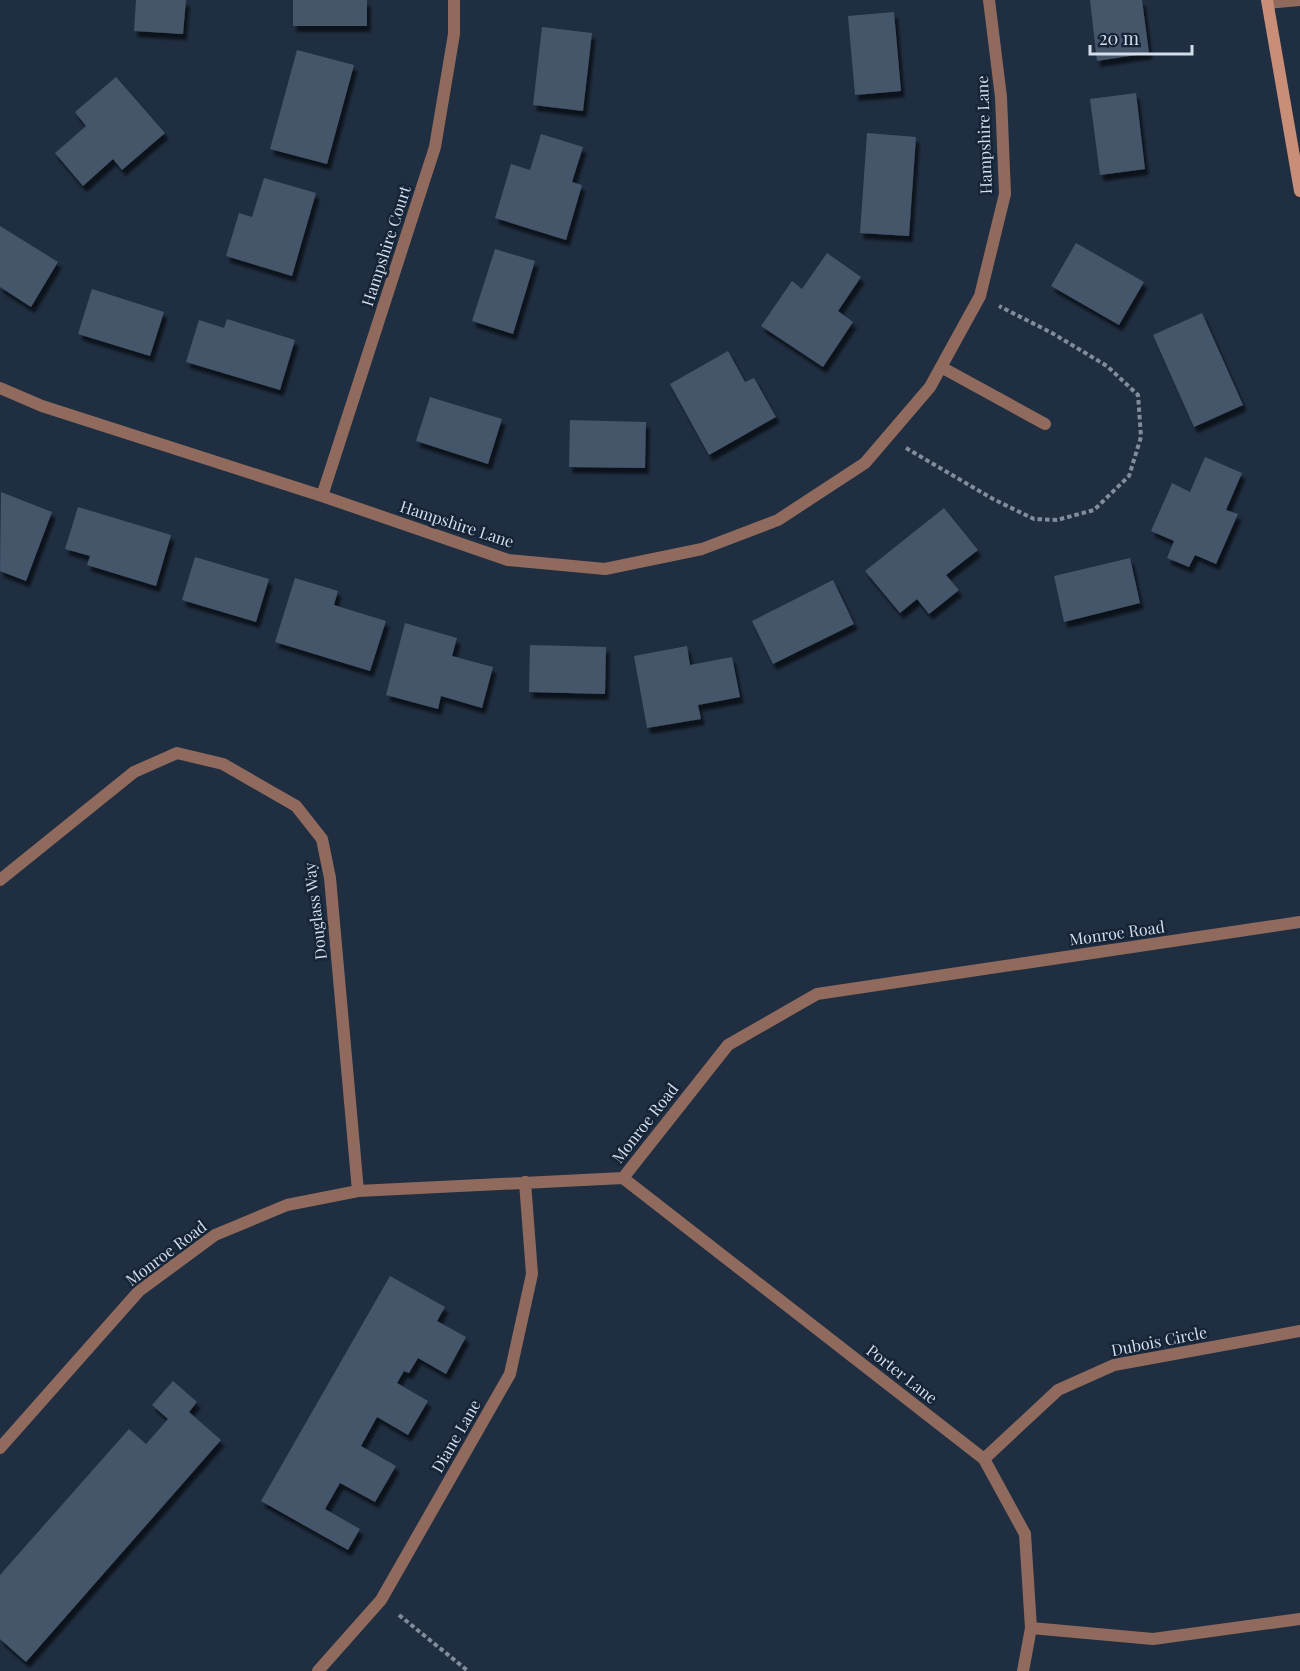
<svg xmlns="http://www.w3.org/2000/svg" width="1300" height="1671" font-family="'Playfair Display',serif">
  <defs>
    <filter id="shadow"><feDropShadow dx="3.5" dy="6" stdDeviation="1.5" flood-color="#0009"/></filter>
  </defs>
  <rect width="100%" height="100%" fill="#1f2e41"/>
  <path fill="#45556b" filter="url(#shadow)" d="M136,0H186L183,34L134,31Z
    M293,0H367V26H293Z
    M1090,0H1142L1149,53L1097,61Z
    M894,12L901,91L855,95L848,16Z
    M542,27L592,33L583,111L533,105Z
    M297,50L354,65L327,164L270,149Z
    M116,77L165,133L122,170L113,159L83,186L55,153L86,126L75,112Z
    M1136,93L1145,169L1100,175L1090,99Z
    M867,133L916,137L909,236L860,233Z
    M541,134L583,147L572,182L582,185L566,240L495,218L511,164L530,170Z
    M264,178L316,193L292,276L226,256L239,213L252,217Z
    M0,226L58,262L31,307L0,287Z
    M1076,243L1144,282L1119,325L1051,286Z
    M495,249L535,261L513,334L472,321Z
    M827,253L861,277L838,311L853,322L823,367L761,326L792,281L802,289Z
    M92,289L164,312L150,356L78,334Z
    M1202,313L1243,405L1194,427L1153,335Z
    M227,319L295,340L280,390L186,362L199,320L224,328Z
    M728,351L745,382L754,378L776,417L709,455L670,384Z
    M430,397L502,419L488,464L416,441Z
    M570,420L646,422L645,468L569,467Z
    M1205,457L1242,473L1226,510L1238,514L1216,564L1195,555L1189,567L1167,558L1174,541L1151,531L1172,483L1190,492Z
    M1,492L52,512L26,581L0,571Z
    M78,507L171,535L156,586L87,565L90,556L65,549Z
    M944,508L978,550L946,575L959,590L929,614L917,599L900,613L865,571Z
    M195,557L269,579L256,622L182,600Z
    M1130,558L1140,603L1064,622L1054,576Z
    M295,578L338,591L334,605L386,621L370,671L275,642Z
    M833,580L854,624L773,664L752,621Z
    M405,623L457,638L452,656L493,667L482,708L441,696L438,709L386,695Z
    M530,645L606,647L605,694L529,692Z
    M687,646L690,665L732,657L740,697L698,705L701,719L647,728L634,656Z
    M390,1276L445,1307L437,1321L466,1337L446,1374L418,1358L409,1373L404,1371L397,1383L428,1401L408,1435L377,1417L361,1446L396,1466L375,1502L340,1483L325,1509L360,1529L348,1550L261,1501Z
    M173,1381L197,1402L189,1412L221,1440L26,1662L0,1639V1575L129,1429L146,1444L168,1419L152,1405Z"/>
  <g fill="none" stroke-linecap="round" stroke-linejoin="round">
    <path stroke="#818d9d" stroke-width="4" stroke-dasharray="4.5 3" stroke-linecap="butt" d="M906,448L993,499L1034,519L1057,520L1094,510L1129,476L1141,437L1138,395L1107,366L1052,333L999,306
      M399,1615L468,1671"/>
    <path stroke="#906b5d" stroke-width="12" d="M1268,3L1300,0
      M941,367L1045,424
      M0,388L42,406L322,496L508,560L605,569L702,549L778,520L865,463L930,387L980,296L1005,194L1001,97L989,0
      M322,496L435,147L454,34V0
      M0,880L134,772L177,753L223,764L296,806L322,839L330,878L358,1191
      M623,1178L984,1459L1025,1534L1031,1628L1023,1671
      M0,1448L139,1291L215,1235L287,1205L358,1191L623,1178L728,1045L817,994L1300,922
      M984,1459L1058,1390L1114,1365L1300,1331
      M1031,1628L1153,1639L1300,1619
      M318,1671L381,1600L510,1374L532,1274L525,1182"/>
    <path stroke="#c88e77" stroke-width="12" d="M1267,0L1300,191"/>
  </g>
  <g text-anchor="middle" stroke-width="5" stroke-linejoin="round" paint-order="stroke">
    <g font-size="16" fill="#d4deeb" stroke="#162437">
      <text transform="translate(984 135) rotate(-92)" y="6">Hampshire Lane</text>
      <text transform="translate(386 246) rotate(-72)" y="6">Hampshire Court</text>
      <text transform="translate(457 524) rotate(18)" y="6">Hampshire Lane</text>
      <text transform="translate(315 911) rotate(-97)" y="6">Douglass Way</text>
      <text transform="translate(1117 933) rotate(-8)" y="6">Monroe Road</text>
      <text transform="translate(645 1123) rotate(-52)" y="6">Monroe Road</text>
      <text transform="translate(166 1253) rotate(-37)" y="6">Monroe Road</text>
      <text transform="translate(1159 1341) rotate(-11)" y="6">Dubois Circle</text>
      <text transform="translate(902 1374) rotate(38)" y="6">Porter Lane</text>
      <text transform="translate(456 1436) rotate(-60)" y="6">Diane Lane</text>
    </g>
  </g>
  <path d="M1090 45v9h102v-9" fill="none" stroke="#d4deeb" stroke-width="3"/>
  <text x="1099" y="45" font-size="18" fill="#d4deeb" stroke="#162437" stroke-width="4.5" paint-order="stroke">20 m</text>
</svg>
